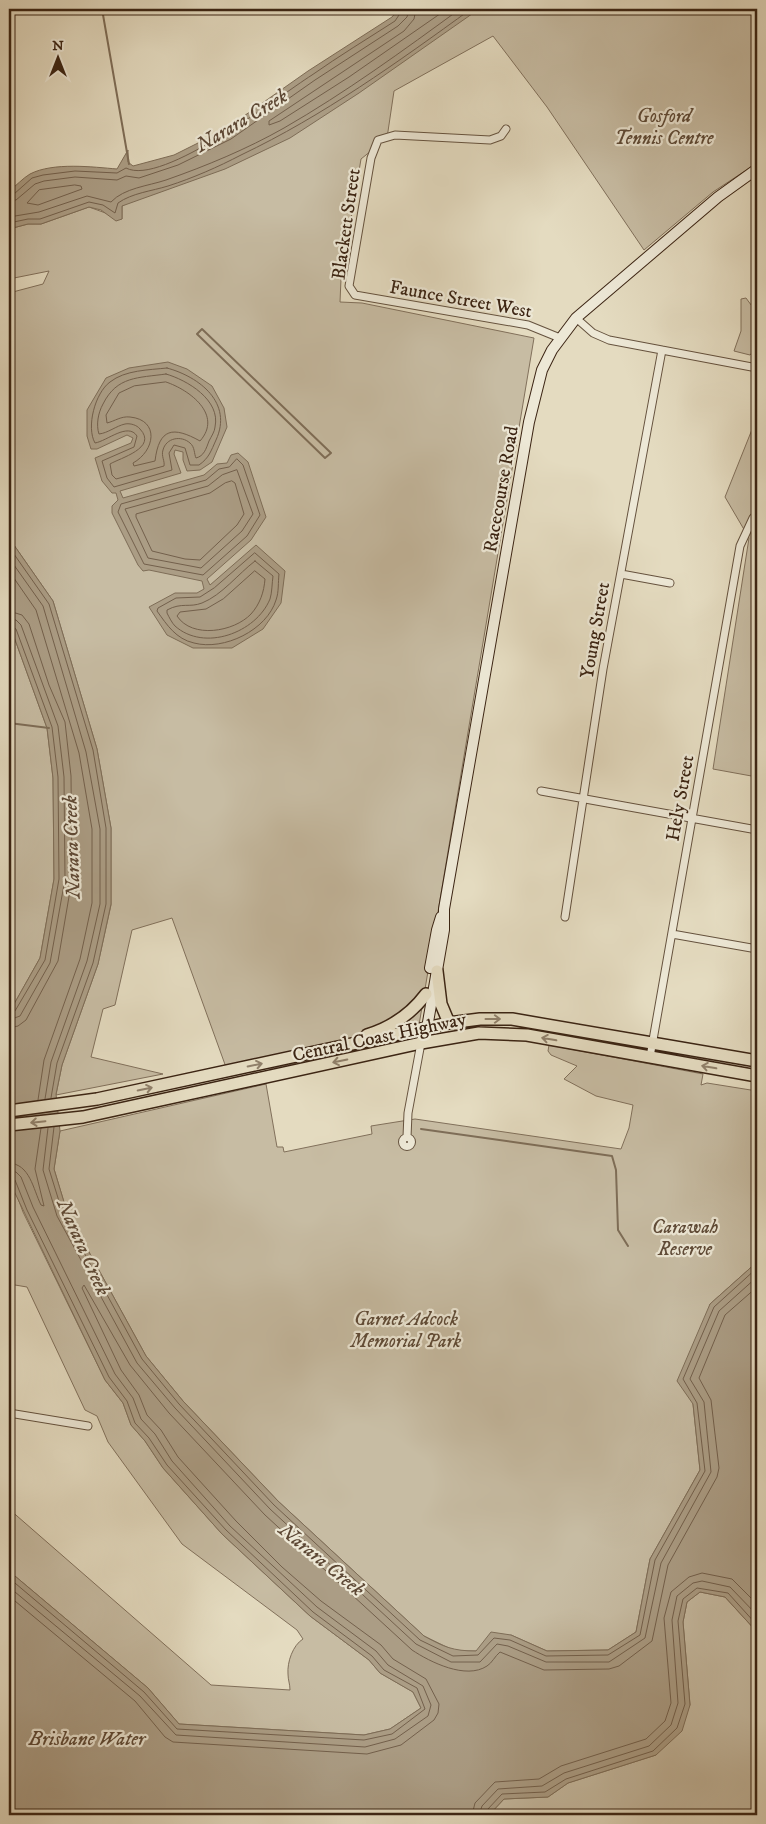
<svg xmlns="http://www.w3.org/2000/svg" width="766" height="1824" font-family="'IM FELL DW Pica',serif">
  <rect width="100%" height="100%" fill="#e4dbc0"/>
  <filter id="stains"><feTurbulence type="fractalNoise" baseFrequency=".004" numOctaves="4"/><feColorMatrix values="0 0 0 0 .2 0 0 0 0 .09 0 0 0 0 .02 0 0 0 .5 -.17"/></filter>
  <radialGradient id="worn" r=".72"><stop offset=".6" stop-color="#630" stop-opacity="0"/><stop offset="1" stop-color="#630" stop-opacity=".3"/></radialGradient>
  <path fill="#c7bca3" stroke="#81705b" d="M477,9H757V163L713,192L644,250L547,107L493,36L394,91L387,138L361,159L341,279L340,302L362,303L534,338L419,1025L227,1070L172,918L132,930L115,1005L103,1009L91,1057L163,1074L56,1095L62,1065L98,964L111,905V828L97,749L53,601L9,538V293L43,284L49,271L9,279V229L28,224H41L89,207L122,219V206Z
    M746,298L757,313V347L750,355L734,351L741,331V299Z
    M757,417V777L713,769L749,538L725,497Z
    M9,623L47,728L53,778L54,879L40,958L9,1013Z
    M549,1045L703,1074L701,1085L707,1083L757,1091V1262L710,1304L693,1404L700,1470L650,1559L636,1632L608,1650L547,1651L511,1635L476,1651H455L424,1636L278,1501L183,1401L146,1356L67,1212L54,1169L60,1131L266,1084L277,1147H283L284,1152L372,1134L371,1126L415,1119L621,1149L629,1128L633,1105L596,1096L564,1079L577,1066L551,1055L548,1051Z
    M9,1174L23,1212L105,1380L123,1403L131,1425L145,1441L163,1468L222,1534L310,1616L369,1660L380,1673L413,1692L421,1708L390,1729L364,1735L179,1724L148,1688L9,1571V1509L211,1685L290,1690C290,1684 288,1680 288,1674C287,1662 293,1645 303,1639L297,1630L182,1544L108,1442L97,1416L85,1410L27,1287L9,1284Z
    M700,1592L725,1597L757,1632V1815H489L504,1799L548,1797L568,1783L656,1755L690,1705L683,1622L687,1602Z"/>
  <path fill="#ab9d85" stroke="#7e6d57" d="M399,9H479L359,93L290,138L225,169L122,206V219L116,221L101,210L89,207L41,224H28L9,229V191C16,186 23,178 30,174C53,162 93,167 117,169L128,150V162L133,166L174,155L224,130L308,71L392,17Z
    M168,362L187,369L212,386L224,408L227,427L212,462L200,470L187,471L183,460V452L175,450L174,454L181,473L120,491L123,498L204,475L217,464L227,463L231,455L238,453L248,462L266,517L251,540L207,579L210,585L256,545L285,571L281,603L263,629L232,648H193L167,635L149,607L175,593H197L204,589L202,581L149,570L143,571L138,565L112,513V506L118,500L116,493H112L102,481L95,458L131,443L133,438L127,435L97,449H91L87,436V410L106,378L129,368Z
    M9,538L53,601L97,749L111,828V904L98,964L62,1065L56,1094L60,1131L54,1169L67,1212L146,1356L183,1401L278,1501L424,1636C444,1647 453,1651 476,1651L491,1632L511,1635L547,1651L608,1650L636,1632L650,1559L700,1470L693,1404L677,1381L710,1304L757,1262V1632L725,1597L700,1592L687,1602L683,1622L690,1705L682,1731L656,1755L568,1783L548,1797L504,1799L489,1815H9V1571L148,1688L179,1724L364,1735L390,1729L421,1708L413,1692L380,1673L369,1660L310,1616L222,1534L163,1468L145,1441L131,1425L123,1403L105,1380L13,1189L9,1174V1013L40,958L54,879L53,778L47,728L9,623Z"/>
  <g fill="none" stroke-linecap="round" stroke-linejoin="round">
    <path stroke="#73604c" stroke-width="1" d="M416,9L414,19L404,31L269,121V125L280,121L349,77L447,9
      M75,185L81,186L82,189L38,205L27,203L39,190Z
      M9,195L14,194L32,178L43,175L75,171L117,173L126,168C162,187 279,96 312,75C339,56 367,39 395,21L403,9
      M9,201L16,200L35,184L44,181L75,177L117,180L126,176L139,178L178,165L231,139L315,80L398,26L407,17L409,9
      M9,217L39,212L87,196L111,202C124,188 148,186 166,180C206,166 247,149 284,128C345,93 404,50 460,9
      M9,223L28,219H40L89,202L103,205L115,213L118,203C132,193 152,191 168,186C193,178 218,167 241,155C323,116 398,62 471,9
      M167,368C200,377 233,403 216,440C211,451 209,458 199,465H190L185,448L174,445L169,453L172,470L114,487L107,478L102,461L134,447L137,436C128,422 107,441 95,443C86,427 95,393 110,382C125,370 149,370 167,368Z
      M166,374C187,380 221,400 215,427C215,431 211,437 209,441C206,449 204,456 196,458C194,454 195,447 190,443C181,435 166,438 163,450C161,456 165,461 164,466L116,479L112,475L110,464C120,458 158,448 140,429C137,425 130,423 125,424C116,426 108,433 99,434C96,425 98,413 103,404C117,376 138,378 166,374Z
      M166,382C190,390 223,415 200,441C173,426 159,428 155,461L134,466L133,463C155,451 160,420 130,417C121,416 115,421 107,423L106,415L119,393L134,386Z
      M237,459L243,465L260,515L247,536L203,575L144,564L118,512L121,504L206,480L219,469L229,467Z
      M237,470L253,514L242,531L201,568L148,558L125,509L208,486L222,475Z
      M232,481L235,483L244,514L237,525L200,560L185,559L152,551L136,517V514L210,493L225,483Z
      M9,547L49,604L93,750L106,828V904L93,963L57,1063L51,1098
      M255,553L279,574C278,582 279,592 276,600C267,630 224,651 194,643C176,639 167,625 157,611L158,608L176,598L200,597L214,588Z
      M9,558L43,606L86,752L100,829V904L87,961L51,1062L45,1099
      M255,561L273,576C272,583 272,593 270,599C256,633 204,652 175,626C172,623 169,617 167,613V610C182,602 189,608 202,603C222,595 238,574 255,561Z
      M9,571L36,610L79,753L92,829V903L80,959L44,1060L38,1100
      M255,571L265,579C264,592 260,604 251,614C234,632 192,639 177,616L180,612L206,609L223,599Z
      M9,611L22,615L29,624L49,685L65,722L71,776L72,879L58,961L26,1020L18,1026L9,1028
      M9,619L16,620L21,625L58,726L64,777L65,879L50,963L20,1016L9,1020
      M9,625L16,629L52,727L58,777L59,879L45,960L15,1011L9,1014
      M54,1127L49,1169L63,1214L142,1359L179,1404L274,1505L420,1640L453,1656L478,1655L494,1638L510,1640L546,1656L608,1655L640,1635L655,1560L705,1471L697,1403L683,1379L714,1307L757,1268
      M48,1128L43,1170L57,1216L137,1363L175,1408L270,1509L416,1644L451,1662H480L497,1644L508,1646L546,1662H609L645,1638L661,1563L711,1472L704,1402L690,1379L719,1311L757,1277
      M9,1163C30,1164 33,1189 41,1205L44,1206L35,1169L41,1128
      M9,1171L16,1172L21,1177L33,1207L115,1374L133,1398L141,1419L155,1434L172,1461L230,1526L317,1607L376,1651L388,1665L423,1686L431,1705L428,1716L395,1739L365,1747L176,1735L140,1696L9,1587
      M9,1177L15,1180L27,1210L109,1377L127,1401L135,1423L149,1438L167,1465L226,1530L313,1612L372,1656L384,1670L417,1688L425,1709L392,1734L364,1740L177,1729L144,1692L9,1578
      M9,1596L135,1701L165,1737L173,1742L367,1754L401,1745L434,1720L438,1713L439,1704L426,1679L393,1659L381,1645L321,1601L282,1567L236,1521L178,1457L161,1430L147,1415L139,1395L121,1370L82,1288L84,1285L130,1365L169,1413L265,1515L412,1650C430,1662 466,1680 487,1666C492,1663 495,1656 500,1652L544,1670L609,1669L619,1666L652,1641L668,1565L717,1477L719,1468L711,1400L699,1378L725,1315L757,1287
      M472,1815L475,1803L495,1782L539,1779L561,1766L646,1739L665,1721L671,1703L664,1618L671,1592L689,1577L702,1573L732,1579L757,1604
      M479,1815L482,1806L498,1789L542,1786L564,1773L649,1746L671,1725L678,1703L672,1620L677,1596L693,1583L702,1581L730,1587L757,1615
      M486,1815L487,1810L502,1794L545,1792L566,1779L653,1751L677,1728L685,1704L678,1621L683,1599L697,1588L728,1593L757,1625"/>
    <path stroke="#7e6d57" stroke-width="2" d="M102,9L129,164
      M202,329L331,453L325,458L197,334Z
      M9,723L49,728
      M421,1129L612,1156L616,1170L618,1230L628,1246"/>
    <g stroke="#65523e" stroke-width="9">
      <path id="minor" d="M506,129L501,136L490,140L395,135L378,140L371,158L349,286L355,295L528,325L560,338
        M576,318L593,333L609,340L757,368
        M621,574L670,583
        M541,791L757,830
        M565,917L603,669L662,350
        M672,934L757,949
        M650,1057L740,546L753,518L757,514
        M407,1137L408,1113L421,1043
        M402.5 1142a4.5 4.5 0 1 1 9 0a4.5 4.5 0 1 1-9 0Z
        M9,1413L88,1426"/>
    </g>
    <g stroke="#3b2413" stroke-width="12">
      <path id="secondary" d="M430,968L437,930L441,917
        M421,1043L427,1028L444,930V909L529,422L542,370L552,350L576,318L718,197L757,169"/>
    </g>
    <g stroke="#3b2413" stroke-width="14">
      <path id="trunk" d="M437,971L441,1004L449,1023
        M367,1035C390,1028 411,1014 426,994
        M9,1111L97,1099L449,1023L480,1019H512L757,1061
        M9,1125L83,1117L421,1043L479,1033L527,1035L757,1076"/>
    </g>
    <use href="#minor" stroke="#ede8d6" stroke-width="7"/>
    <use href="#secondary" stroke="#ede8d6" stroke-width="10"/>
    <use href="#trunk" stroke="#e4dbc0" stroke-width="11"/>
  </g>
  <defs><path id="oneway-shaft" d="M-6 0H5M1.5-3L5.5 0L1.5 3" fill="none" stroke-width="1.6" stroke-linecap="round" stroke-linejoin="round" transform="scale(1.25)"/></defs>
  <g stroke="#90806a">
    <use href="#oneway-shaft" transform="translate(493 1019)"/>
    <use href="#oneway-shaft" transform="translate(549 1039) rotate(-170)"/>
    <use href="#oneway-shaft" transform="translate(340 1061) rotate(168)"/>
    <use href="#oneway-shaft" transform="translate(255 1065) rotate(-12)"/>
    <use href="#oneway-shaft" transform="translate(709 1067) rotate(-170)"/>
    <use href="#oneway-shaft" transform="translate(145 1089) rotate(-12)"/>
    <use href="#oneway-shaft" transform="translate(38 1122) rotate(174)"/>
  </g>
  <g text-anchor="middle" stroke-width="4.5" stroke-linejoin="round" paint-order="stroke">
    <g font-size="19" font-style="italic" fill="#5e4a37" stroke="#ede8d6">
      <text x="664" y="122">Gosford<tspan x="664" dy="22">Tennis Centre</tspan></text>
      <text x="685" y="1233">Carawah<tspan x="685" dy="22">Reserve</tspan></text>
      <text x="406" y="1325">Garnet Adcock<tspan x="406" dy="22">Memorial Park</tspan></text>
    </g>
    <g font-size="19" fill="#3b2413" stroke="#ede8d6">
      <text transform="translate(345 224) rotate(-82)" y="7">Blackett Street</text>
      <text transform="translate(461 298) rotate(10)" y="7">Faunce Street West</text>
      <text transform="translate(500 489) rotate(-80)" y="7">Racecourse Road</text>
      <text transform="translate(594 630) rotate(-80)" y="7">Young Street</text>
      <text transform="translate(679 798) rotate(-80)" y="7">Hely Street</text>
      <text transform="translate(379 1036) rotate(-12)" y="7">Central Coast Highway</text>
    </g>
    <g font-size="20" font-style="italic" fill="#5d4835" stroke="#ede8d6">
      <text transform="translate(241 120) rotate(-31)" y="7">Narara Creek</text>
      <text transform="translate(71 847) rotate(-92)" y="7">Narara Creek</text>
      <text transform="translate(84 1247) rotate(66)" y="7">Narara Creek</text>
      <text transform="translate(322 1559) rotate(39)" y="7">Narara Creek</text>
      <text x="87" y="1745">Brisbane Water</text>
    </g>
  </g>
  <rect width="766" height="1824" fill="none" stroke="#e4dbc0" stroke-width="30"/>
  <rect x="10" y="10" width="746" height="1804" fill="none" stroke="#3b2413" stroke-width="2.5"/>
  <rect x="15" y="15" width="736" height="1794" fill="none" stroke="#3b2413"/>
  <g transform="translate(58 58)" stroke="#ede8d6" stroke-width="4" paint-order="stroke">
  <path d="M0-4L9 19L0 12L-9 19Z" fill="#3b2413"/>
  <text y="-8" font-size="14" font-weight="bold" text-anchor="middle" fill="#3b2413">N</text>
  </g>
  <rect width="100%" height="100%" filter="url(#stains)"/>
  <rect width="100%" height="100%" fill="url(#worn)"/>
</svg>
